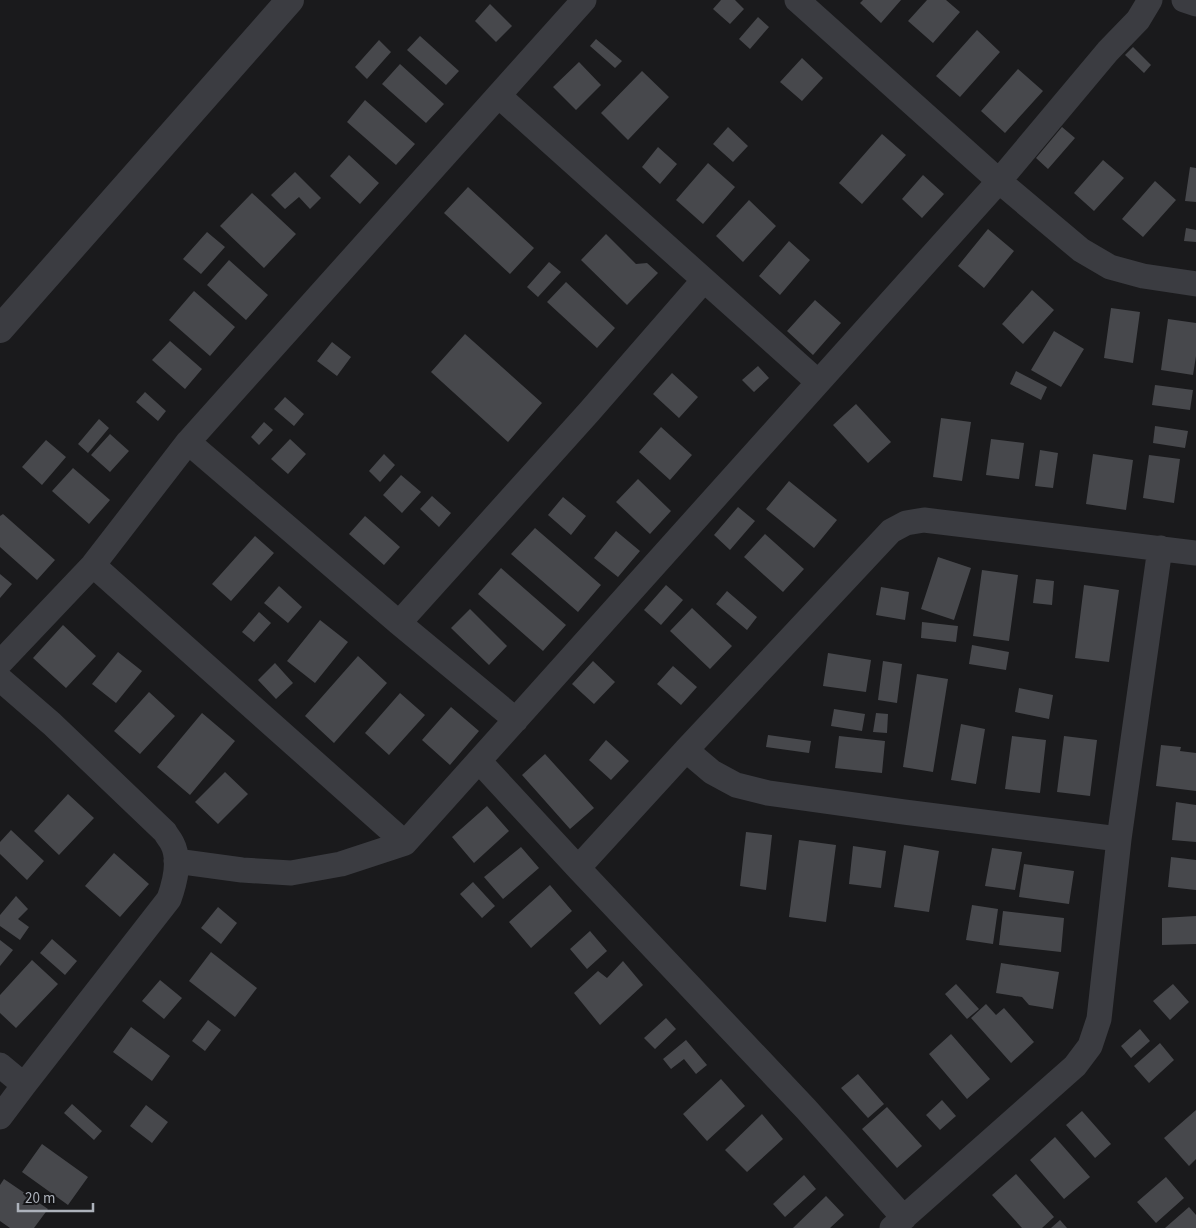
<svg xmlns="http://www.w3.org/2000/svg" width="1196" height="1228" font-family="'Source Sans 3',sans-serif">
  <rect width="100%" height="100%" fill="#1a1a1c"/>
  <path fill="#47484c" d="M721,0H735L744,9L730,24L713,9Z
    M863,0H901L881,23L860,3Z
    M927,0H946L960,12L933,43L908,21Z
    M490,4L512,26L496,42L475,21Z
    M758,17L769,27L750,49L739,39Z
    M977,30L1000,52L960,97L936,76Z
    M420,36L459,71L446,85L407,50Z
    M596,39L622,61L615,68L590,46Z
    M379,40L391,52L367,79L355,67Z
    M1133,47L1151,65L1144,73L1125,55Z
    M802,58L823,78L802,101L780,82Z
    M579,62L601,85L576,110L553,87Z
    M400,64L444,104L426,123L382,84Z
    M1018,69L1043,91L1005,133L981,111Z
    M642,71L669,97L628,140L601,113Z
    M365,100L415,144L396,165L347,122Z
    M728,127L748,146L733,162L713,144Z
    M1062,127L1075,138L1048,169L1036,158Z
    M882,134L906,155L862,204L839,183Z
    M658,147L677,164L660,184L642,167Z
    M349,155L379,183L360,204L330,176Z
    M1103,160L1124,178L1094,211L1074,193Z
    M708,163L735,187L703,224L676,200Z
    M1190,167L1196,168V202L1185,201Z
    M295,172L321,198L310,209L299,197L285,209L271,195Z
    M923,175L944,194L922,218L902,199Z
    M1155,181L1176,200L1143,237L1122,219Z
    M468,187L534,248L510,274L444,213Z
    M252,193L296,234L264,268L220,226Z
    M749,200L776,226L743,262L716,236Z
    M1186,228L1196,230V242L1184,241Z
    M988,229L1014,251L984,288L958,266Z
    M207,232L225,247L201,274L183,259Z
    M606,234L636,264L647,263L658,273L627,305L581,260Z
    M789,241L810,260L780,295L759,276Z
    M229,260L268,295L246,320L207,285Z
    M549,262L561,272L538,297L527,287Z
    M566,282L615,328L597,348L547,302Z
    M1032,290L1054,310L1023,344L1002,324Z
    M194,291L235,327L210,356L169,320Z
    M815,300L841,323L813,355L787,331Z
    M1111,308L1140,312L1133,363L1104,358Z
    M1168,319L1196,323V356L1193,375L1161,370Z
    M1054,331L1084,349L1061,387L1031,370Z
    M465,334L542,403L508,442L431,372Z
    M170,341L202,369L185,389L152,360Z
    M332,342L351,357L337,376L317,361Z
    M758,366L769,378L754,392L742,380Z
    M1016,371L1047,387L1041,400L1010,384Z
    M672,373L698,397L679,418L653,394Z
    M1155,385L1193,390L1190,410L1152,405Z
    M145,392L166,411L158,421L136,402Z
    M285,397L304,414L294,426L274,409Z
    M856,404L891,442L868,463L833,425Z
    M941,418L971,422L962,481L933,477Z
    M99,419L109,428L88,453L78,444Z
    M264,422L273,430L259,445L251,437Z
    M1155,426L1188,431L1185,448L1153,443Z
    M661,427L692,455L670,480L639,452Z
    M110,434L129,451L110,472L91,455Z
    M290,439L306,454L288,474L271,459Z
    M991,439L1024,443L1019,479L986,475Z
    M46,440L66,457L42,485L22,467Z
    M1040,450L1058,453L1053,488L1035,486Z
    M384,454L395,465L380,482L369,471Z
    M1093,454L1133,460L1126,510L1086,504Z
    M1149,455L1180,459L1174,503L1143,498Z
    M73,468L110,500L89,524L52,491Z
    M401,475L421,492L402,513L383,495Z
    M638,479L671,511L650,534L616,502Z
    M789,481L837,520L814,548L766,509Z
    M432,496L451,513L439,527L420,509Z
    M563,497L586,516L571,535L548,515Z
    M738,507L755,521L730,550L714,535Z
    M3,514L55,560L37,580L0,547V516Z
    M365,516L400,547L384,565L349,534Z
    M535,528L601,585L578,612L511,554Z
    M616,531L640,551L618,577L594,558Z
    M765,534L804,569L783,592L744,557Z
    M255,536L274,553L231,601L212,584Z
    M938,557L971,568L954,620L921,609Z
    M501,568L566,625L543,651L478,594Z
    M982,570L1018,575L1009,641L973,636Z
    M0,574L12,584L0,598Z
    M1036,579L1054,581L1052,605L1033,603Z
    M666,585L683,600L661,625L644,610Z
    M1084,585L1119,590L1109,662L1075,658Z
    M279,586L302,607L288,623L264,603Z
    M881,587L909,592L905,620L876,615Z
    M727,591L757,617L747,630L716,604Z
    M692,608L732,646L710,669L670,631Z
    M470,609L507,646L489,665L451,628Z
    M259,612L271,623L254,642L242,632Z
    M320,620L348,642L315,683L287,661Z
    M922,622L958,626L956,642L921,638Z
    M63,625L96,656L66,688L33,658Z
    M972,645L1009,652L1006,670L969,664Z
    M118,652L142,671L116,703L92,684Z
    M828,653L871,660L866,692L823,686Z
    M358,656L387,683L334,743L305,716Z
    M593,661L615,682L594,704L572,684Z
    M883,661L902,664L897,703L878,700Z
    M275,663L293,683L276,699L258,680Z
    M673,666L697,687L681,705L657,684Z
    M917,674L948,679L933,772L903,767Z
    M1019,688L1053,695L1049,719L1015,712Z
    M149,692L175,716L140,754L114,731Z
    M400,693L425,715L389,755L365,733Z
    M451,707L479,731L450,765L422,740Z
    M834,709L865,714L862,731L831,726Z
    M202,713L235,741L190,795L157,767Z
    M876,713L888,714L887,733L873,732Z
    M961,724L985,729L976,784L951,780Z
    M768,735L811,741L809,753L766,747Z
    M839,736L885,741L882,773L835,768Z
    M1012,736L1046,740L1040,793L1005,789Z
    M1064,736L1097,740L1090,796L1057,792Z
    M606,740L629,761L611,780L589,760Z
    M1161,745L1181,747L1180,751L1196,753V791L1156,786Z
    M545,754L594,808L570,829L522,775Z
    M225,772L248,794L218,824L195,802Z
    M68,794L94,818L59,855L34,831Z
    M1176,802L1196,805V842L1172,840Z
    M487,806L509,831L474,863L452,837Z
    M11,830L44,861L27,880L0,854V842Z
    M746,832L772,835L766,890L740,886Z
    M799,840L836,845L826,922L789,917Z
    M904,845L939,851L929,912L894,907Z
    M853,846L886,851L881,888L849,884Z
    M521,847L539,868L503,899L484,877Z
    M992,848L1022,852L1015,890L985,886Z
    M114,853L149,884L120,917L85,886Z
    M1171,857L1196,860V890L1168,887Z
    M1024,864L1074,871L1069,904L1019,897Z
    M473,882L495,906L482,918L460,894Z
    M550,885L572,911L531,948L509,922Z
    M16,896L28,909L18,919L29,927L20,940L0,926V915Z
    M972,905L998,909L993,944L966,940Z
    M218,907L237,923L221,944L201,928Z
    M1003,911L1064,918L1061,952L999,945Z
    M1196,916V944L1162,945V918Z
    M590,931L607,951L587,969L570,949Z
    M52,939L77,961L65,975L40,953Z
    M0,940L13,950L0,966Z
    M211,952L257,988L235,1017L189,981Z
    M32,960L58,984L16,1028L0,1013V995Z
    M623,961L643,985L600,1025L574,993L598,971L607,978Z
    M1001,963L1059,972L1053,1009L1029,1005L1022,997L996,993Z
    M160,980L182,998L164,1019L142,1001Z
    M956,984L979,1009L967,1019L945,994Z
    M1173,984L1189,1002L1170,1020L1153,1001Z
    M986,1004L996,1015L1004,1008L1034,1042L1011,1063L971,1018Z
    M666,1018L676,1029L655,1049L644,1038Z
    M208,1020L221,1030L205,1051L192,1041Z
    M131,1027L170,1056L152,1081L113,1052Z
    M1140,1029L1150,1041L1131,1058L1121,1046Z
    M951,1034L990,1079L967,1099L929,1054Z
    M686,1040L707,1065L696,1074L684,1059L671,1069L663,1059Z
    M1160,1043L1174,1060L1149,1083L1134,1066Z
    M858,1074L884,1104L868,1118L841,1088Z
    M721,1079L745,1106L707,1141L683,1114Z
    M942,1100L956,1116L940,1130L926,1115Z
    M72,1104L102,1131L94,1140L64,1113Z
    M146,1105L168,1122L152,1143L130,1126Z
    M887,1107L922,1146L897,1168L862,1129Z
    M1196,1110V1159L1189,1166L1164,1138Z
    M1082,1111L1111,1144L1095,1158L1066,1125Z
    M762,1114L783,1139L747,1172L725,1150Z
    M1055,1137L1090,1177L1064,1199L1030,1160Z
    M42,1144L88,1177L68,1205L22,1172Z
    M1016,1174L1054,1217L1042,1228H1022L992,1195Z
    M804,1175L816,1189L785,1217L773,1204Z
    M1166,1177L1184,1198L1156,1223L1137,1202Z
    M4,1179L48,1209L34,1228H10L0,1221V1185Z
    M826,1196L844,1215L830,1228H793Z
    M1189,1207L1196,1215V1228H1165Z
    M1060,1220L1067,1228H1051Z"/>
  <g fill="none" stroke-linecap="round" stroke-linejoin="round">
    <path stroke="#3b3c41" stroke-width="25" d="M797,0L999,181L1081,250L1110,267L1143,276L1196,284
      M1184,0L1196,4
      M499,96L818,382
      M188,442L399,623L516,720
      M93,565L405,843
      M399,623L589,412L704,280
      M0,663L93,565L188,442L584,0
      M0,679L52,724L165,832C167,836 170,839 172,843C181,860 175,882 169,899L24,1085L0,1117
      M686,750L712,772L736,785L768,793L904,812L1119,839
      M479,761L578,868L806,1109L904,1218
      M176,861L242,870L291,873L341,864L405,843L999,181L1108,51L1138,20L1150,0
      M578,868L686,750L891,531L906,523L924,520L1196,553
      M0,1065L24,1085
      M892,1228L1075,1066L1090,1046L1099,1019L1119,839L1160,548"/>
    <path stroke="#3b3c41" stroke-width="28" d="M0,329L290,0"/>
  </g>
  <path d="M18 1203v8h75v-8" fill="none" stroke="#adb2bb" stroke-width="2.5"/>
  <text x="25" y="1203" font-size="15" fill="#adb2bb" stroke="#151517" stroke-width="4" paint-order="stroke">20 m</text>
</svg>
